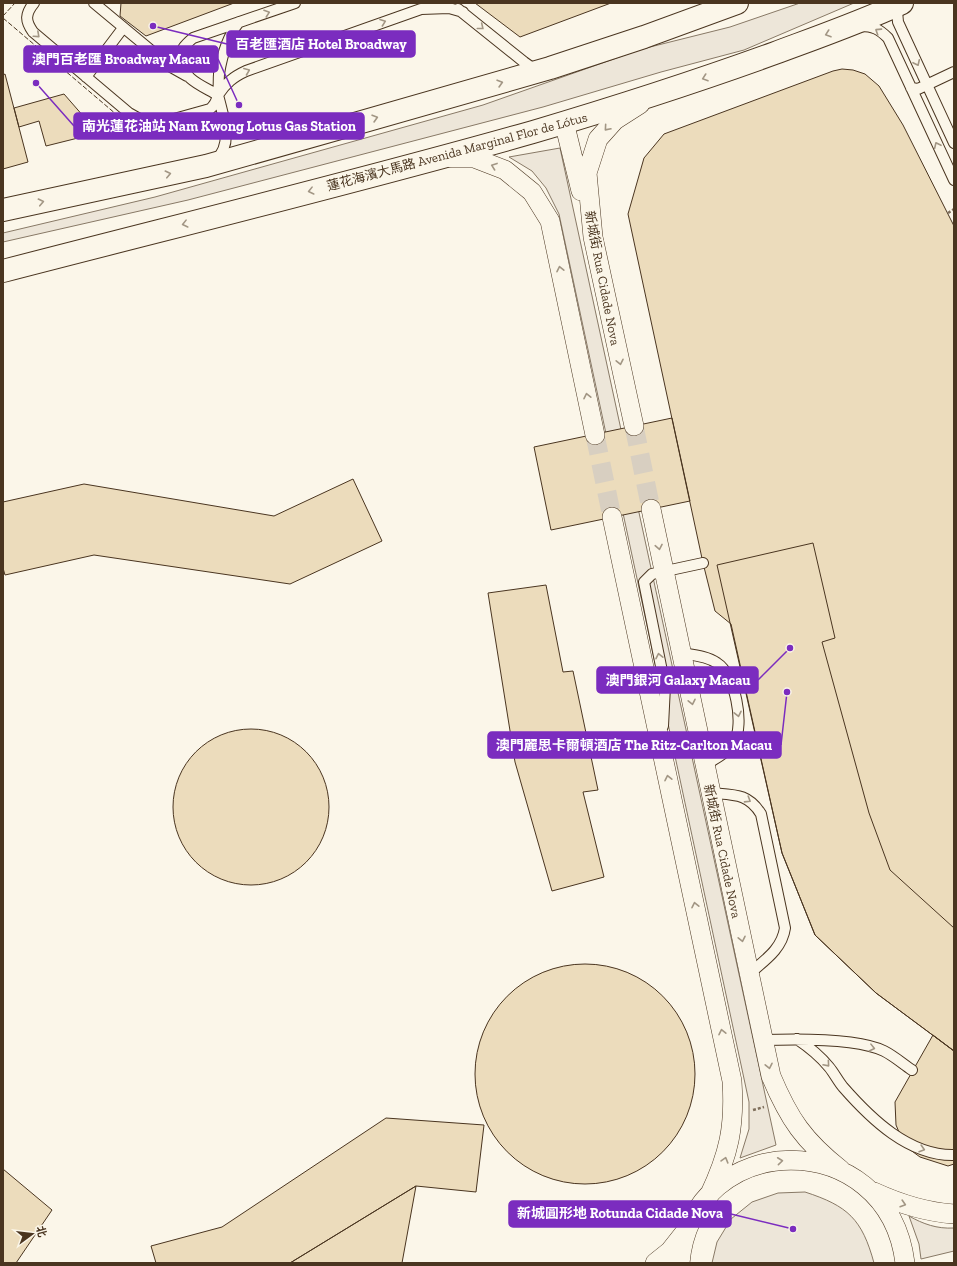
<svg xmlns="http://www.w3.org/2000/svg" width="957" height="1266" font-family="'Zilla Slab','Noto Sans SC',serif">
  <rect width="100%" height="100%" fill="#fbf6e9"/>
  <path fill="#ede6d9" stroke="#887966" d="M800,3H854L744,50L661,72L543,107L188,200L3,242V233L155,197L483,105L642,49L730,27Z
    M560,148L776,1145L740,1158L749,1129V1102L559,214L546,188L532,171L509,157Z
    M805,1192C848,1206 862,1219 874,1263H712L717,1242L731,1219L752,1202L778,1193Z
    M909,1216C923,1224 937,1229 954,1228V1251L921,1259L919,1244Z"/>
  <path fill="#ecdcbc" stroke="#4a3520" d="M121,3H234L146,36L120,16Z
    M475,3H611L520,37Z
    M842,69L853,70L865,74L879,86L903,125L954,226V1051L876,993L815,935L782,853L731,624L715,611L703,563L628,214L644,158L664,134L833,71Z
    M5,74L28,162L3,169V75Z
    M64,94L98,133L46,146L39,121L19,127L14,108Z
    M672,418L690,501L551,530L534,447Z
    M353,479L382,541L290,584L94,555L5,575L3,568V502L84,484L274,516Z
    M813,543L835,638L822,642L869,813L890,870L954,928V1051L876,993L815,935L782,853L717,565Z
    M546,585L563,672L573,671L598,790L583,792L604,877L552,891L515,762L488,593Z
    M173 807a78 78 0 1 1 156 0a78 78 0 1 1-156 0Z
    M475 1074a110 110 0 1 1 220 0a110 110 0 1 1-220 0Z
    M933,1035L954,1051V1164L948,1166L920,1157L905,1146L896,1125L895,1102Z
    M386,1118L484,1125L476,1192L416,1186L290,1263H156L151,1246L222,1227Z
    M3,1169L52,1210L16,1263H3Z
    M416,1186L402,1263H290Z"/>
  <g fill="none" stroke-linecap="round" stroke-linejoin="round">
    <path stroke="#d8cfc1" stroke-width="19" stroke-dasharray="19 10" stroke-linecap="butt" d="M634,426L651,509
      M595,435L612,517"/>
    <g stroke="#4a3520" stroke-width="12">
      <path id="service" d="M34,3C25,14 25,21 33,32L129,113L145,122L156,124L210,109C221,100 218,86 219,74C222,55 227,37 239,22
        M94,3L171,67L187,76
        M901,6L897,11L898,22L954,143
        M458,9L524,62L531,67L538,68
        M861,26C873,26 879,29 888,38L954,180
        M86,77L123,28
        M911,88L918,89L954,72
        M218,95C226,83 233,77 246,71L421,9L449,8L463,12
        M216,160C234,143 223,116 218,95C201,85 183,80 181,59C180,49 186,44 193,38L295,3
        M681,653C693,655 707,656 717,663C735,674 745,725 734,742C728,752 715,759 705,765
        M663,726L665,686L644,582L652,574L703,563
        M711,793C734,795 748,793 761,814L785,928C782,949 765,960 749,974
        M797,1039C809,1047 820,1056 829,1067C834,1073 838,1081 843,1087C871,1119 909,1156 954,1155
        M763,1040C793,1039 858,1038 884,1051C894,1056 903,1064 912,1070"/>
    </g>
    <g stroke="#4a3520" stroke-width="20">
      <path id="minor" d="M564,122L581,191
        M452,158H474L505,170L532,192L550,221L595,435
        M634,426L593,237L587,173L598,139L615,120L640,104
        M651,509L771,1076C789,1119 804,1141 841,1170
        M612,517L732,1081C735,1127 729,1154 709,1196
        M874,1192C900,1204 925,1212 954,1214
        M655,1263L670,1251L685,1232
        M680,1263C692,1127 888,1125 905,1263"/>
    </g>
    <g stroke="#4a3520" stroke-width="24">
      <path id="primary" d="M3,210L206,166L351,125L550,68L644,37L737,3
        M3,271C180,225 357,182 533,132C614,108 695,82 775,53C818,37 861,22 902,3"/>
    </g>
    <path stroke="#7f6f5c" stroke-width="2.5" stroke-dasharray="3 2" stroke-linecap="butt" d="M948,213L954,209
      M753,1110L764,1107"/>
    <use href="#service" stroke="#fbf6e9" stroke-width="10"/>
    <use href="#minor" stroke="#fbf6e9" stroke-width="19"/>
    <use href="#primary" stroke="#fbf6e9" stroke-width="22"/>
    <path stroke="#4a3520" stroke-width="1" stroke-dasharray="5 2" stroke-linecap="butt" d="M3,16L15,3
      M3,18L137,132"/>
  </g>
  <defs><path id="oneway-chevron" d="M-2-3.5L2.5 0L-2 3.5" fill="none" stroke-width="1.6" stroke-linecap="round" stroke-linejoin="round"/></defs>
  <g stroke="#a29684">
    <use href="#oneway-chevron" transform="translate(267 13) rotate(-19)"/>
    <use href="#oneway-chevron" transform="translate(383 22) rotate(-20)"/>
    <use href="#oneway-chevron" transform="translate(481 27) rotate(39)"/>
    <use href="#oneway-chevron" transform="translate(878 31) rotate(-147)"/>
    <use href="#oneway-chevron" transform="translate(828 34) rotate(161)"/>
    <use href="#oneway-chevron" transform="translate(37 35) rotate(42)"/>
    <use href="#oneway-chevron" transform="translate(917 63) rotate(65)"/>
    <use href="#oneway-chevron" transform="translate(247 71) rotate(-22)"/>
    <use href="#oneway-chevron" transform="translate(705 78) rotate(161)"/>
    <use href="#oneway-chevron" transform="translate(500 83) rotate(-16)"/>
    <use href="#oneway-chevron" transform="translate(375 118) rotate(-16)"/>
    <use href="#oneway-chevron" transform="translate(607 128) rotate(131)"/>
    <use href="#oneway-chevron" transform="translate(937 145) rotate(-115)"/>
    <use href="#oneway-chevron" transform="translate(494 166) rotate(-160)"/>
    <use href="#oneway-chevron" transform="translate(168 174) rotate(-13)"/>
    <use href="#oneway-chevron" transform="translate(311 191) rotate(166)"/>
    <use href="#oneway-chevron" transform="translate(41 202) rotate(-12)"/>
    <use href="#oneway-chevron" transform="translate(185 224) rotate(166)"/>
    <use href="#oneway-chevron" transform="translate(560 269) rotate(-102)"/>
    <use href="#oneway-chevron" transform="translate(620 362) rotate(78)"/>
    <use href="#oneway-chevron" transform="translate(587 396) rotate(-102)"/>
    <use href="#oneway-chevron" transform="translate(659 547) rotate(79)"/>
    <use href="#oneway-chevron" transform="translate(659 656) rotate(-102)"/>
    <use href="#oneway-chevron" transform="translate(692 702) rotate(78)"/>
    <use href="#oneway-chevron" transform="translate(738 714) rotate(78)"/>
    <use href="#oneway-chevron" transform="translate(668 778) rotate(-102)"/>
    <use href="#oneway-chevron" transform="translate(748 800) rotate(32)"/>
    <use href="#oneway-chevron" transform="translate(695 905) rotate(-102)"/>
    <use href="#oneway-chevron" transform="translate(742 939) rotate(78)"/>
    <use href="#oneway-chevron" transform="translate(722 1032) rotate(-102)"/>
    <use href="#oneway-chevron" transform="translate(872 1048) rotate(14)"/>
    <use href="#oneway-chevron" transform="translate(827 1064) rotate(49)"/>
    <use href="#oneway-chevron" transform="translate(769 1066) rotate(78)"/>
    <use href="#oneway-chevron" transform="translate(922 1149) rotate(17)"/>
    <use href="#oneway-chevron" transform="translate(725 1160) rotate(-74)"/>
    <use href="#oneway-chevron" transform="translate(780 1161) rotate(-6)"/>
    <use href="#oneway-chevron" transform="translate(903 1204) rotate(17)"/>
  </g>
  <g text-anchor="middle" stroke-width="3" stroke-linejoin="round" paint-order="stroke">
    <g font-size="13" fill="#4a3520" stroke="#fbf6e9">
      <text transform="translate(457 151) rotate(-15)" y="5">蓮花海濱大馬路 Avenida Marginal Flor de Lótus</text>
      <text transform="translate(603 278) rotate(79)" y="5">新城街 Rua Cidade Nova</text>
      <text transform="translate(723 851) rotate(78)" y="5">新城街 Rua Cidade Nova</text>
    </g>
  </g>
  <path fill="none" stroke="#7b2cbf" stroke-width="1.5" d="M153 26L227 44M239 105L218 59M36 83L74 126M790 648L758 680M787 692L781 745M793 1229L731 1214"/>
  <g fill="#7b2cbf" stroke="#fbf6e9" stroke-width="1.5">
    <circle cx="153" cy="26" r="4"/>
    <circle cx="239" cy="105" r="4"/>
    <circle cx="36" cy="83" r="4"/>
    <circle cx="790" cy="648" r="4"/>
    <circle cx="787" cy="692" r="4"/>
    <circle cx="793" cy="1229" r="4"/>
  </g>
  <g fill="#7b2cbf" stroke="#7b2cbf" stroke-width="1.5">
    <rect x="227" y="31" width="188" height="26" rx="4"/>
    <rect x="24" y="46" width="194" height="26" rx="4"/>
    <rect x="74" y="113" width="290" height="26" rx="4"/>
    <rect x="597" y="667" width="161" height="26" rx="4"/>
    <rect x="488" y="732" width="293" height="26" rx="4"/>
    <rect x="509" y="1201" width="222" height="26" rx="4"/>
  </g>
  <g font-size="14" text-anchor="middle" font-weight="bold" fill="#fff">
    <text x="321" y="49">百老匯酒店 Hotel Broadway</text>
    <text x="121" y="64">澳門百老匯 Broadway Macau</text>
    <text x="219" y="131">南光蓮花油站 Nam Kwong Lotus Gas Station</text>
    <text x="678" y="685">澳門銀河 Galaxy Macau</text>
    <text x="634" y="750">澳門麗思卡爾頓酒店 The Ritz-Carlton Macau</text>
    <text x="620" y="1218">新城圓形地 Rotunda Cidade Nova</text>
  </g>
  <rect width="957" height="1266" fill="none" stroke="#4a3520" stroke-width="8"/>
  <g transform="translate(32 1234) rotate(75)" stroke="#fbf6e9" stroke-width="3" paint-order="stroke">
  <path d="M0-3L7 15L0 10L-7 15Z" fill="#4a3520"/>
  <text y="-6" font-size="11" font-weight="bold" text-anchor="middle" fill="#4a3520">北</text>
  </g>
</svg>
